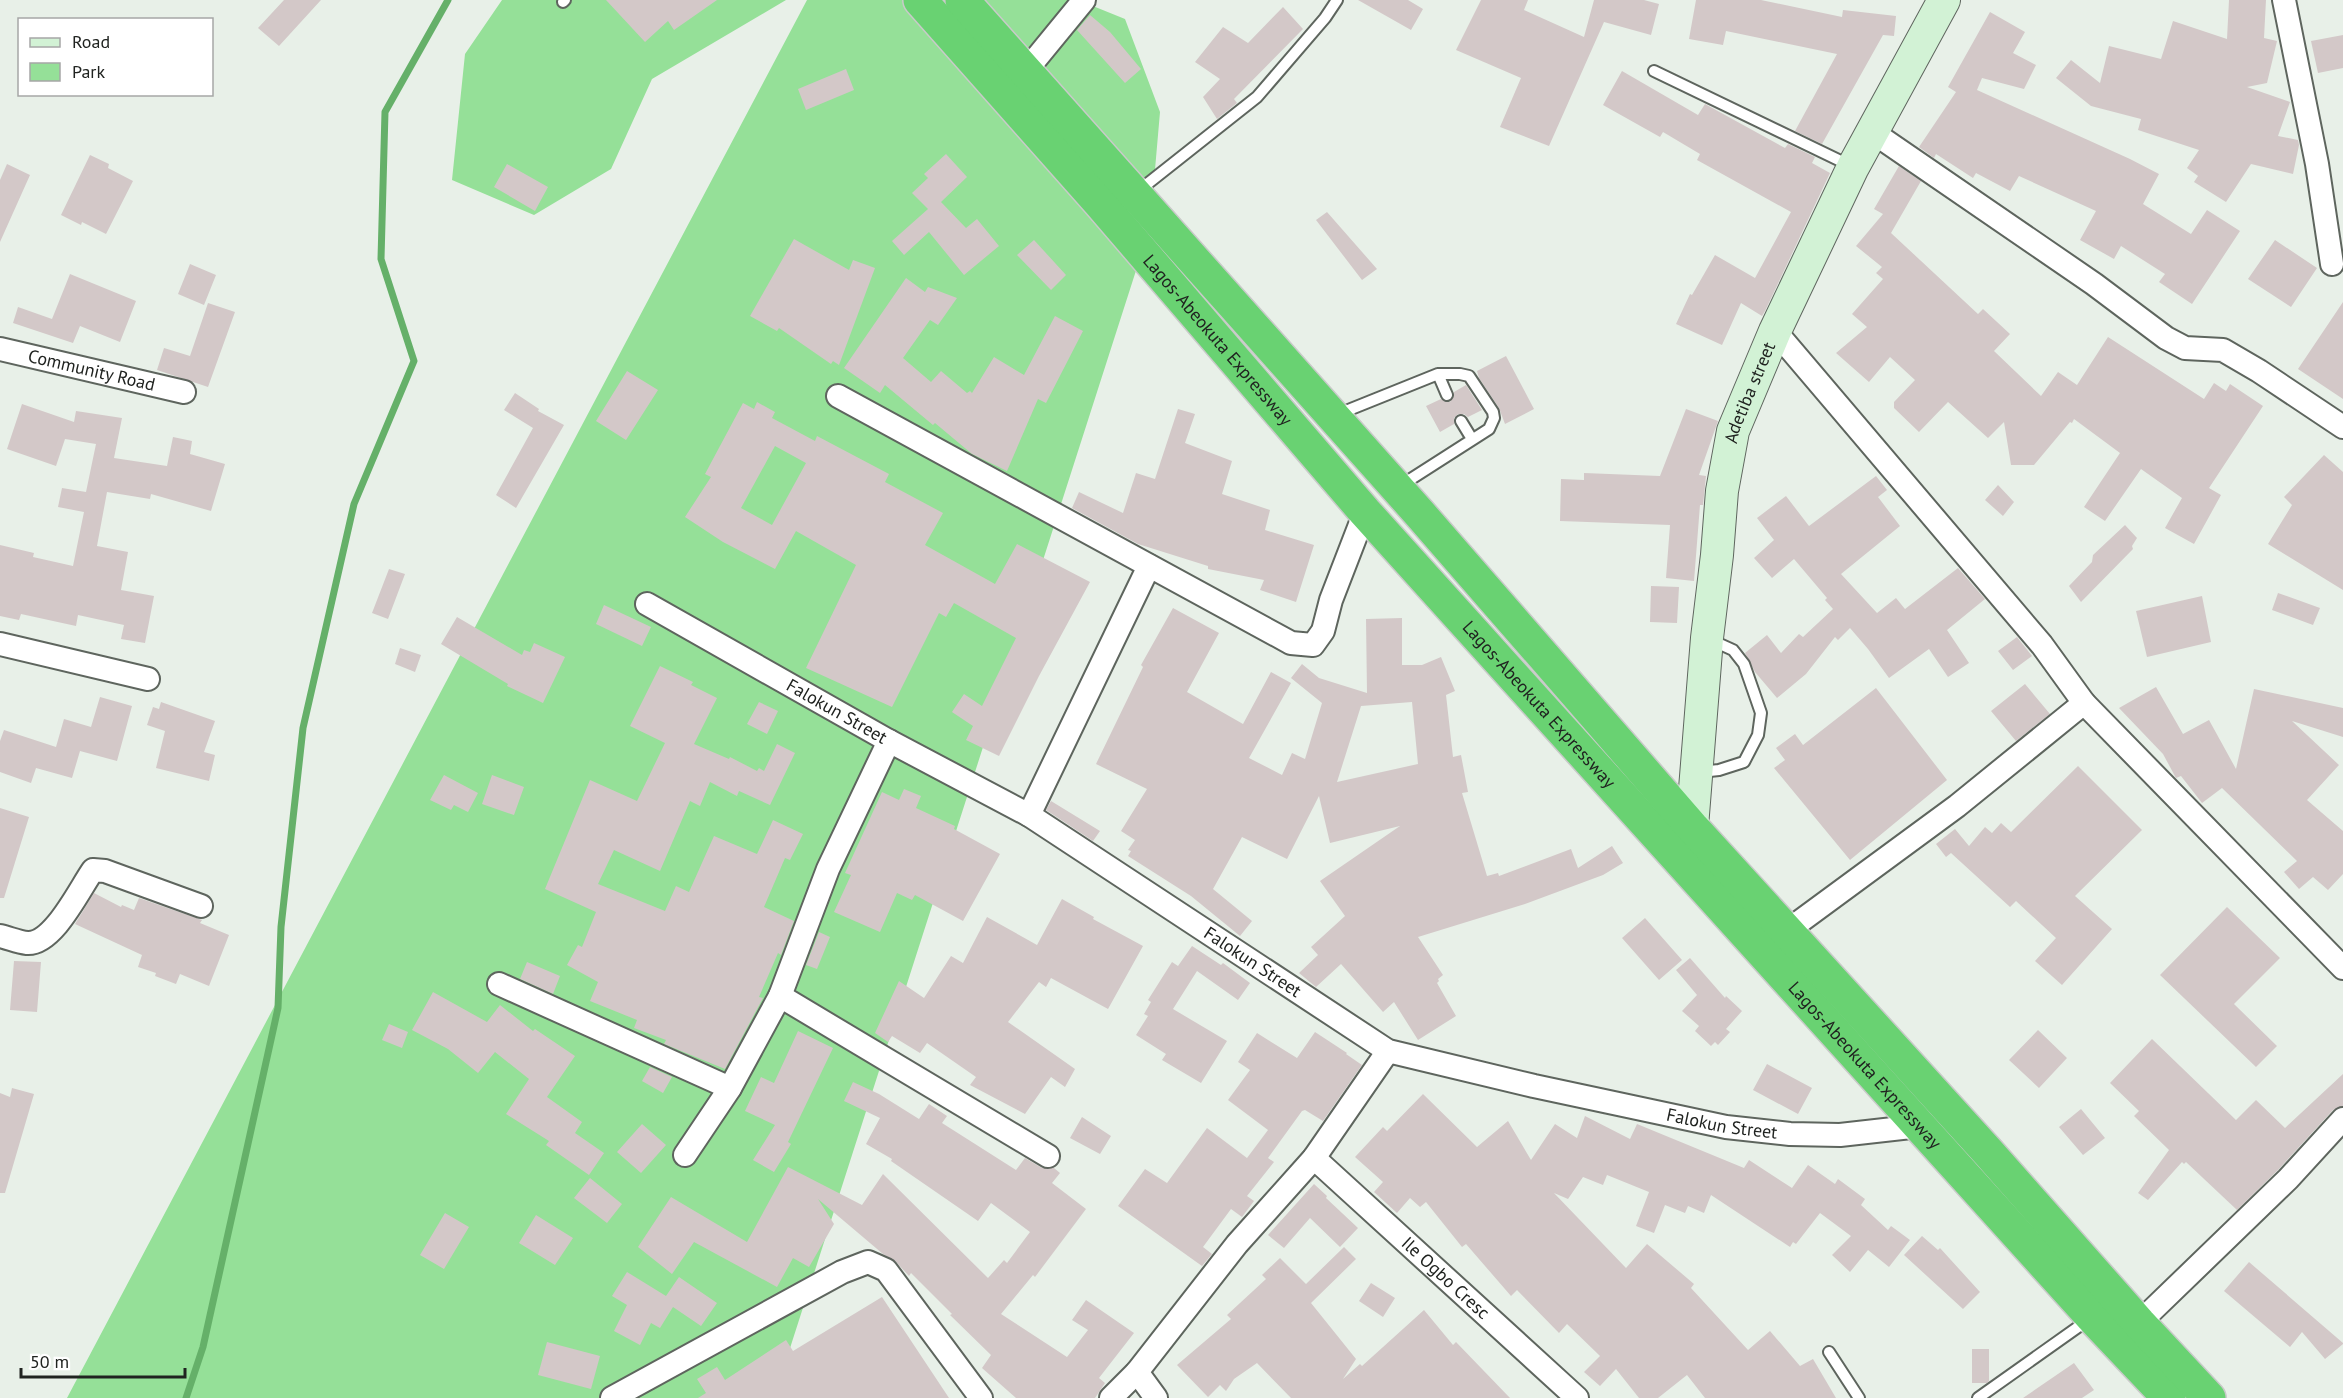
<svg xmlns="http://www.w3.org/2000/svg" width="2343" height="1398" font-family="'PT Sans',sans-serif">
  <rect width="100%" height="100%" fill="#e8f0e8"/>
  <path fill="#95e098" d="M502,0H786L652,79L611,169L534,215L452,180L465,54Z
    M807,0H1078L1125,19L1160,112L1150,227L774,1398H67Z"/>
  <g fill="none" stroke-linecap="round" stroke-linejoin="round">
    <path stroke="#65b069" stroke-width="7" d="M186,1398L203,1347L278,1008L281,927L303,728L354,504L414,361L381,259L385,112L448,0"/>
  </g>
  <path fill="#d3c8c8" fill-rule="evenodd" d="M284,0H321L279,46L258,28Z
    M606,0H717L674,30L668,21L645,42Z
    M1358,0H1408L1423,9L1411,30Z
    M1481,0H1528L1524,10L1584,37L1594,0H1644L1659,4L1651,35L1604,22L1549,146L1500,127L1521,78L1456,50Z
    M1696,0H1761L1842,17L1843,10L1896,16L1894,36L1883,35L1822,144L1795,131L1837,54L1726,31L1723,45L1689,39Z
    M2229,0H2266L2264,38L2277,41L2267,83L2247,87L2290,102L2278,136L2298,140L2299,145L2293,174L2251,164L2226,202L2194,182L2198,176L2187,168L2199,150L2138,130L2141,119L2091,106L2056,78L2071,60L2100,83L2109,46L2161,59L2173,21L2227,39Z
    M1283,7L1303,29L1234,99L1237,103L1217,119L1203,97L1220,79L1195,62L1223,27L1248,43Z
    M1990,12L2025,32L2013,53L2036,65L2024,89L1982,78L1977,90L2130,159L2159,174L2143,204L2191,234L2207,210L2240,231L2192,304L2159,282L2165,274L2121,246L2114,259L2080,240L2096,211L2019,176L2010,191L1976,173L1973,178L1936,154L1934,158L1919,147L1956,92L1948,87Z
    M1090,15L1110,32L1141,69L1125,83L1077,30Z
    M2343,35V68L2318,73L2311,41Z
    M846,69L854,90L806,110L798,89Z
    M1622,71L1698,115L1705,104L1785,148L1788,144L1815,157L1812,163L1830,173L1765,311L1762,316L1741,303L1722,345L1676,324L1690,294L1692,295L1715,255L1755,278L1791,212L1697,160L1700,154L1663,132L1660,137L1603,105Z
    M946,154L967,177L941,202L966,228L977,219L999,246L964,275L929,232L904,255L892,241L928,209L912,193L928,178L924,174Z
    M90,155L109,164L108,168L133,181L106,234L82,222L81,225L61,215Z
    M7,164L30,175L0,242V180Z
    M507,164L548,187L535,211L494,187Z
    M1899,166L1921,181L1891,233L1978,314L1983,309L2010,334L1994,351L2041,396L2058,372L2077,385L2108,337L2204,399L2214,383L2226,391L2230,384L2263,406L2209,488L2221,495L2194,544L2165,528L2182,498L2141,469L2105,521L2084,507L2120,453L2074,419L2072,423L2070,422L2034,465H2011L2004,422L1988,438L1948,402L1919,432L1894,408V402L1915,380L1890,357L1869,382L1836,353L1867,327L1852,314L1883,279L1876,273L1882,267L1856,246L1883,214L1874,209Z
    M1327,212L1377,269L1362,280L1316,220Z
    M794,239L849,270L853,260L875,268L839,365L833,361L831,364L779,328L777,331L750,316Z
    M1034,240L1066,275L1051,290L1017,255Z
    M2275,240L2317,268L2291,307L2248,279Z
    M190,264L216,275L204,305L178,294Z
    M70,274L136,301L120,342L80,326L73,343L13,323L18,307L52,319Z
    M906,278L925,292L928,287L957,298L938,325L930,320L903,358L931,382L941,371L967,393L970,391L972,393L994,357L1024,375L1055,316L1083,331L1046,403L1038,399L1007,471L972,454L935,423L933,425L885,385L880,393L844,368Z
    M2343,302V399L2298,369Z
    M208,303L235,312L208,387L157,370L164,348L190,356Z
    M1506,356L1534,409L1505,424L1499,408L1479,378L1477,371Z
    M627,371L658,390L626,440L596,421Z
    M1466,385L1482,410L1468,417L1464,414H1458L1454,418V424L1440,432L1426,406L1441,399L1446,402H1450L1454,396V392Z
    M515,393L539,409L538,411L564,425L516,508L496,495L533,428L504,410Z
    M757,402L775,412L772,418L815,441L817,436L889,474L885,482L943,513L925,545L995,584L1017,544L1090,582L1039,676L999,756L966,740L973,726L952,712L964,694L982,706L1016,638L954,603L946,617L939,613L892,707L806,668L856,565L796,531L775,569L723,542L685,517L711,477L705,474L743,403L754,409ZM775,446L806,463L772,525L741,508Z
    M22,404L74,422L76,411L122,418L114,458L167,466L173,437L192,441L190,454L225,464L211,511L151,494L150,499L107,492L97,546L128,552L121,590L154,596L145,643L121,639L124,625L78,615L76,626L21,614L19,620L0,616V545L34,553L33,557L73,566L84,512L58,507L62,488L86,492L96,444L65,439L56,466L7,449Z
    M1178,409L1195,414L1185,443L1232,461L1222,494L1270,510L1265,530L1314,545L1296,602L1260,590L1264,580L1208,569V566L1138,544L1072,508L1079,492L1123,513L1136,473L1155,479Z
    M1686,409L1718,421L1699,475L1706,476L1703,505H1700L1694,581L1666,578L1670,525L1560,521L1561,479L1584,480V473L1660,476Z
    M2324,455L2343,472V590L2268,544L2292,505L2284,497Z
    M1876,476L1887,490L1878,497L1900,526L1841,574L1877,613L1896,598L1905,609L1958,568L1985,599L1947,630L1969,663L1948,677L1929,649L1889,678L1868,649L1850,628L1838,640L1835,637L1806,674L1777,698L1755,672L1745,653L1767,635L1781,653L1799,634L1803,637L1833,609L1825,600L1827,598L1794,559L1772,578L1754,558L1774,540L1757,518L1786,496L1809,526Z
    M1998,485L2014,502L2003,516L1985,500Z
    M2125,525L2137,538L2132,546L2133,549L2081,602L2069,586L2092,562L2093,555Z
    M389,569L405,574L388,619L372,613Z
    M1651,586L1679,587L1677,623L1650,622Z
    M2278,593L2320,608L2313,625L2272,610Z
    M2202,596L2211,642L2147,657L2136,611Z
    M604,605L651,627L642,646L596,624Z
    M1173,608L1219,633L1187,692L1243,724L1271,672L1291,683L1249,758L1282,775L1292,753L1305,759L1322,703L1291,678L1302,664L1319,678L1367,693L1366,619L1402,618V665H1422L1441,657L1455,691L1446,695L1453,757L1461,755L1468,792L1462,793L1487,876L1498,873L1499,876L1571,849L1578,868L1612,846L1623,863L1603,875L1525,904L1418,937L1443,975L1438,979L1439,981L1437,983L1456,1016L1418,1040L1394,1002L1383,1012L1341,964L1316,987L1299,973L1318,955L1311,947L1345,916L1320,881L1400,826L1330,843L1319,796L1287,859L1242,837L1213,889L1252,921L1240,936L1191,896L1128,856L1131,851L1128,850L1135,840L1121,831L1147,789L1096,764L1143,667L1141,665ZM1412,702L1418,764L1337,782L1361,706Z
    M457,617L522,655L524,650L530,652L534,643L565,657L543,703L507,686L508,684L441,644Z
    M2017,637L2032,656L2013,670L1998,651Z
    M400,648L421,655L415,672L395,664Z
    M660,666L693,682L691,685L717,698L694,744L729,759L730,757L757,771L759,768L764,771L777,744L795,753L770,805L739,791L737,796L710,782L700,806L690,801L660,871L614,850L598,884L665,911L676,886L689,892L714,836L757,854L773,820L803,834L790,860L785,858L764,907L794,921L781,955L778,953L759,997L763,998L725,1069L664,1044L666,1040L634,1028L637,1020L590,1001L598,982L567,965L578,945L582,947L596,912L545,889L590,780L637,801L665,743L630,726Z
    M2025,684L2050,714L2016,741L1991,711Z
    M2156,687L2183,734L2209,720L2236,769L2254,689L2343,708V737L2292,721L2339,765L2307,800L2343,831V874L2328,890L2313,877L2299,889L2284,872L2297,861L2222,788L2202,803L2181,776L2176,778L2163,754L2119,708Z
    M1876,688L1947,780L1850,860L1774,768L1785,760L1776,748L1795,734L1803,745Z
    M100,697L132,706L117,761L80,751L72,778L36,768L31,783L0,772V741L4,730L56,747L64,719L91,727Z
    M161,702L215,721L204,752L215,755L209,781L156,768L165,731L147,725L153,707L159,709Z
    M759,702L778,711L767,734L747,724Z
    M2078,766L2142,830L2075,896L2112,929L2062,985L2035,961L2056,938L2016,901L2010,907L1951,853L1946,857L1936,844L1955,829L1969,846L1985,827L1992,833L2001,823L2011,832Z
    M444,775L478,793L468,812L454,805L451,810L430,800Z
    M492,775L524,787L514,815L482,804Z
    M904,789L921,796L916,808L955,826L954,829L1000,854L963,921L915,895L912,900L897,893L880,932L834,912L851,875L845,873L882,792L899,800Z
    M1051,801L1100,831L1093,841L1046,810Z
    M0,808L29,817L4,898H0Z
    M94,893L121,907L122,905L134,910L139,898L202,920L200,923L229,935L209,986L180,974L176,984L155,976L156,973L138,967L142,955L75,924Z
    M1062,899L1094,917L1093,919L1143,946L1108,1009L1051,978L1046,987L1039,982L1008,1022L1075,1069L1065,1087L1051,1077L1025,1114L970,1085L976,1077L927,1043L920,1053L892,1036L888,1042L875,1033L899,981L924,998L951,956L963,963L987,917L1037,945Z
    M2227,907L2280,958L2234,1004L2277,1046L2256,1067L2160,975Z
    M1645,918L1682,960L1659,980L1622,938Z
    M819,932L830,937L817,969L806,965Z
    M1192,946L1221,965L1223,963L1250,983L1238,1000L1197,971L1173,1009L1227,1041L1201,1083L1162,1060L1166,1054L1136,1035L1148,1016L1144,1014L1151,1002L1148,1000L1172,962L1178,966Z
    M1690,958L1725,998L1726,996L1742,1011L1726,1029L1730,1032L1718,1045L1715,1042L1711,1046L1695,1031L1699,1026L1682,1011L1697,995L1676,970Z
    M14,961L41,962L37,1012L10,1010Z
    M527,962L560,976L553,994L520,979Z
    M433,992L487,1022L500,1005L533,1031L535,1029L575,1056L547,1097L582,1122L575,1133L604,1153L589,1175L546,1145L549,1141L506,1114L529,1079L495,1052L478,1073L448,1049L412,1030Z
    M389,1024L408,1032L402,1048L382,1040Z
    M2038,1030L2067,1058L2039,1088L2009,1060Z
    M798,1031L833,1048L788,1142L791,1144L774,1172L753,1160L775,1125L745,1111L761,1077L774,1083Z
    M1315,1032L1347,1053L1346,1054L1362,1065L1323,1121L1305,1110L1302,1111L1268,1158L1274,1162L1247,1196L1254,1201L1242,1217L1231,1209L1203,1247L1212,1254L1202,1266L1118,1206L1145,1169L1167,1183L1207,1128L1247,1158L1268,1130L1228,1100L1250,1070L1238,1062L1257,1033L1297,1058Z
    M2152,1039L2236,1120L2256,1100L2285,1128L2343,1074V1106L2333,1110L2278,1170L2237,1210L2186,1162L2184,1164L2182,1162L2148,1200L2138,1193L2169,1150L2134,1116L2139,1111L2110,1083Z
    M1767,1064L1812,1088L1798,1114L1753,1090Z
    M650,1067L672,1077L663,1093L642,1081Z
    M853,1082L879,1094L919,1119L929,1104L947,1116L942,1123L1016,1170L1025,1158L1042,1168H1054L1060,1173L1052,1183L1086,1209L1035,1277L1033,1275L1001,1314L1067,1357L1088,1330L1072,1320L1086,1300L1134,1333L1099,1378L1105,1383L1095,1398H1016L982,1368L991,1355L950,1315L952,1314L911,1273L909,1276L896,1262L883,1254L818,1199L834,1224L809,1267L793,1258L777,1287L694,1242L672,1274L638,1247L671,1197L747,1242L788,1167L862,1205L883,1174L988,1278L1004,1260L1007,1263L1030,1232L991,1203L978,1221L891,1161L892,1159L866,1144L880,1118L844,1101Z
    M12,1088L34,1094L5,1193H0V1093L10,1097Z
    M1423,1094L1477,1147L1508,1121L1531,1160L1555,1124L1577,1138L1585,1116L1630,1139L1637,1124L1744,1168L1749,1160L1792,1188L1808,1165L1835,1184L1838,1179L1865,1199L1861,1205L1888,1230L1891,1226L1910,1240L1889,1267L1868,1250L1850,1272L1832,1255L1851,1236L1820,1213L1796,1244L1793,1242L1790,1247L1711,1195L1704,1213L1688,1206L1685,1213L1665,1205L1654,1233L1636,1226L1649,1192L1607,1175L1603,1185L1583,1177L1568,1199L1554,1193L1626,1268L1647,1244L1694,1284L1691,1288L1748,1350L1770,1331L1800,1366L1813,1359L1836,1398H1705L1687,1375L1658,1398H1639L1616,1369L1600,1386L1584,1372L1600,1356L1567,1324L1559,1333L1517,1290L1511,1296L1466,1244L1462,1247L1426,1202L1420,1207L1410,1198L1397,1213L1374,1192L1383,1182L1355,1157L1383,1127L1387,1131Z
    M2081,1109L2105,1138L2083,1155L2059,1127Z
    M1082,1117L1111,1136L1100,1154L1070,1138Z
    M642,1124L666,1145L641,1173L617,1152Z
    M590,1178L622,1204L607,1223L574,1198Z
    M1314,1184L1327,1196L1326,1198L1358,1228L1340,1247L1310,1218L1284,1248L1268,1235Z
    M445,1213L469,1227L444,1269L420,1255Z
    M536,1215L573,1238L555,1265L519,1243Z
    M1922,1236L1938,1250L1940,1248L1980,1292L1963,1309L1904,1255Z
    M1344,1247L1356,1259L1311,1303L1356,1359L1343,1379L1360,1364L1362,1366L1424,1310L1453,1345L1456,1342L1510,1398H1291L1257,1363L1234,1379L1226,1391L1220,1385L1208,1397L1177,1365L1231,1319L1227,1315L1266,1279L1262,1275L1280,1258L1306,1284Z
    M2249,1262L2343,1343V1344L2325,1359L2302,1332L2290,1347L2224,1291Z
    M627,1272L666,1296L679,1277L717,1303L701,1326L673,1307L660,1328L651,1323L640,1345L614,1331L627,1305L612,1296Z
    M1371,1283L1395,1298L1383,1317L1359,1301Z
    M882,1297L949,1398H698L706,1393L697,1379L717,1367L725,1380L786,1340L793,1351Z
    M547,1342L600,1356L591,1389L538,1375Z
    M1972,1349H1989V1381L1987,1383H1972Z
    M2074,1363L2094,1390L2082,1398H2023Z"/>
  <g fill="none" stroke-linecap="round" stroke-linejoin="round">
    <g stroke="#5e655e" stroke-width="14">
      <path id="lane" d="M563,2L565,0
        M1654,71L1851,166
        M1137,192L1257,97L1325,18L1337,0
        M1438,374L1447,395
        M1336,415L1438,374H1460L1469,376L1493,412L1494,418L1489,429L1400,486
        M1461,421L1472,439
        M1700,772L1719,770L1744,762L1758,735L1761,713L1744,664L1733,650L1711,640
        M1829,1352L1859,1398
        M1978,1398L2088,1320"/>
    </g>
    <g stroke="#5e655e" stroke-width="26">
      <g id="street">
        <path d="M2284,0L2317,164L2332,264"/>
        <path d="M1025,72L1084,0"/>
        <path d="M1871,131L2094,284L2166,338L2185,348L2223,350L2259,371L2343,427"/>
        <path d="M1775,331L2042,645L2084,703L2343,968"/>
        <path id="s1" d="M0,349L184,392"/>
        <path d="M838,396L1291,643L1313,645L1323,631L1331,600L1365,512"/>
        <path id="s2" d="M647,604L889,741L1029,815L1388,1051L1534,1086L1726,1127L1790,1134L1840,1135L1920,1126"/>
        <path d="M0,644L148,679"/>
        <path d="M1029,815L1149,566"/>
        <path d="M1787,931L1957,806L2084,703"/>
        <path d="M0,936C9,938 18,942 27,943C53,945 79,890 93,870L105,871L201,906"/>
        <path d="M499,984L730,1088"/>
        <path d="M780,996L1048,1156"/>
        <path d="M685,1155L730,1088L780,996L828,869L889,741"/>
        <path id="s3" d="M1314,1158L1577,1398"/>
        <path d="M2139,1323L2288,1179L2343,1119"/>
        <path d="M1137,1372L1156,1398"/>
        <path d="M612,1398L842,1272L868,1262L886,1270L981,1398"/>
        <path d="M1111,1398L1137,1372L1237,1244L1314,1158L1388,1051"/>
      </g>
    </g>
    <g stroke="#5e655e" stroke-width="34">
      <g id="secondary">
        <path id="s4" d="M1692,827L1707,638L1717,555L1722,491L1733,431L1775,331L1853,167L1944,0"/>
      </g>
    </g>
    <g stroke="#c9cac9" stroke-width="36">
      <g id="highway">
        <path id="s5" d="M920,0L1100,203L1365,512L2092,1317L2169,1398"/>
        <path d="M962,0L1420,514L1692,827L1988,1152L2139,1323L2209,1398"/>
      </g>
    </g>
    <use href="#lane" stroke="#fff" stroke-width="10"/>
    <use href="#street" stroke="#fff" stroke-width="22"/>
    <use href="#secondary" stroke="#d2f2d5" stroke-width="32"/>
    <use href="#highway" stroke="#69d272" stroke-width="33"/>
  </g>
  <g text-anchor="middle" stroke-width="4.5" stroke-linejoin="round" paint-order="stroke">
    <g font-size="18" fill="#202320" stroke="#fff">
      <text dy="6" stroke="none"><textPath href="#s5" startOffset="452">Lagos-Abeokuta Expressway</textPath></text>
      <text dy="6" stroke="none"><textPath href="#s1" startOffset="94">Community Road</textPath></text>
      <text dy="6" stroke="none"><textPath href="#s4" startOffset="440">Adetiba street</textPath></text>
      <text dy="6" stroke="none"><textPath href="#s5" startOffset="938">Lagos-Abeokuta Expressway</textPath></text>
      <text dy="6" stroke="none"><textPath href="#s2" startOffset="218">Falokun Street</textPath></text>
      <text dy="6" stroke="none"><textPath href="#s2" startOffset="704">Falokun Street</textPath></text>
      <text dy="6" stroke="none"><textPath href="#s5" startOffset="1424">Lagos-Abeokuta Expressway</textPath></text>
      <text dy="6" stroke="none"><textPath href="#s2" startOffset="1208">Falokun Street</textPath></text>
      <text dy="6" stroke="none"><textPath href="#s3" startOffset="178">Ile Ogbo Cresc</textPath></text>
    </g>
  </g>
  <rect x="18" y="18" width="195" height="78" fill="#ffffff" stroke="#a6a7a6" stroke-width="1.5"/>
  <rect x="30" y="38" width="30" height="9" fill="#d2f2d5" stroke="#a6a7a6" stroke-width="1.5"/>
  <text x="72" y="48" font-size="18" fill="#202320">Road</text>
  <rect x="30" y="63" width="30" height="18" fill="#95e098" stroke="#a6a7a6" stroke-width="1.5"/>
  <text x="72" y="78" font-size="18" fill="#202320">Park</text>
  <path d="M21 1368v9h164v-9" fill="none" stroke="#202320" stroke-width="3"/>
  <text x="30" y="1368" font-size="18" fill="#202320" stroke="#ffffff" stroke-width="4.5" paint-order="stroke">50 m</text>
</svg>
